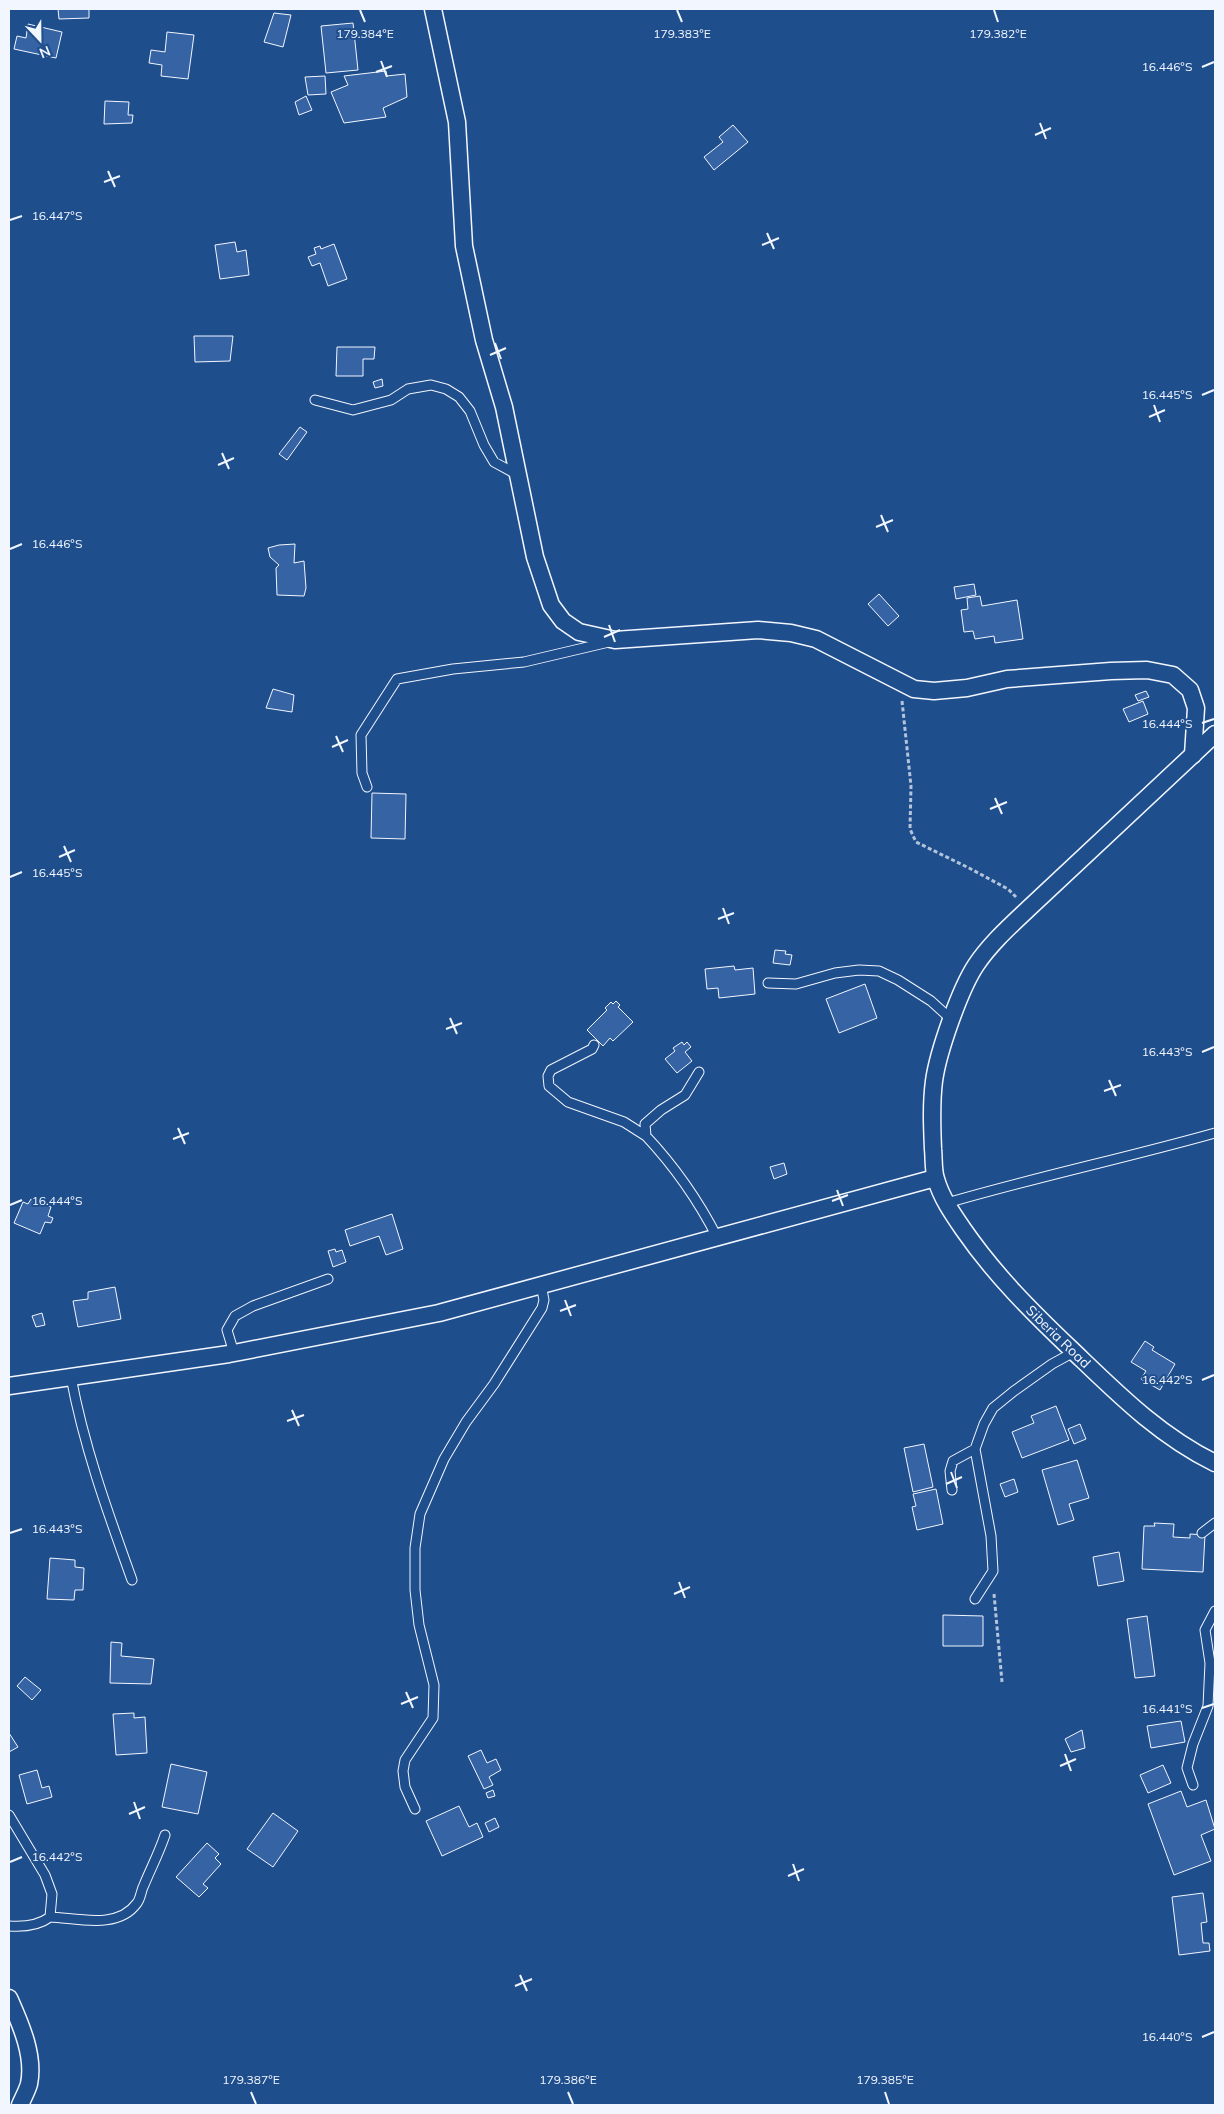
<svg xmlns="http://www.w3.org/2000/svg" width="1224" height="2114" font-family="Mulish,sans-serif">
  <rect width="100%" height="100%" fill="#1f4e8c"/>
  <path fill="#3563a3" stroke="#f2f6ff" d="M58,9H89V18L59,19Z
    M274,13L291,15L283,47L264,42Z
    M353,23L358,70L326,73L321,26Z
    M28,24L62,32L56,58L14,49L17,36L26,38Z
    M167,32L194,35L188,79L161,76L162,65L149,63L151,50L165,52Z
    M386,71L387,76L405,74L407,97L383,108L386,117L344,123L331,92L348,85L344,76Z
    M325,76L326,94L308,95L305,77Z
    M306,96L312,110L299,115L295,102Z
    M105,101L129,102L128,115H133L132,123L104,124Z
    M733,125L748,142L714,170L704,157L723,142L719,137Z
    M235,242L237,252L246,250L249,275L220,279L215,245Z
    M334,244L347,279L328,286L320,263L312,266L308,257L316,254L314,248L320,246L321,249Z
    M194,336H233L230,361L195,362Z
    M337,347H375L374,359H363V376H336Z
    M382,379L383,386L375,388L373,382Z
    M300,427L307,432L287,460L279,454Z
    M295,544L294,563L304,561L306,588L304,596L277,595L276,568L279,565L270,557L268,548L279,545Z
    M974,584L976,595L956,599L954,587Z
    M879,594L899,616L888,626L868,604Z
    M980,596L982,606L1017,600L1023,639L995,643L994,636L975,639L973,631L964,632L961,610L968,609L967,598Z
    M273,689L294,695L292,712L266,708Z
    M1146,691L1149,697L1138,701L1135,695Z
    M1143,701L1148,714L1129,722L1123,709Z
    M372,793L406,794L405,839L371,838Z
    M775,950L786,951L785,954L792,955L790,965L773,963Z
    M734,966L735,970L753,968L755,994L719,998L718,988L707,989L705,969Z
    M865,984L877,1018L839,1033L826,999Z
    M616,1001L620,1005L618,1007L633,1022L613,1041L610,1038L603,1046L587,1030L607,1010L605,1008L611,1002L613,1004Z
    M682,1042L684,1045L687,1042L691,1047L685,1052L692,1061L677,1073L665,1059L675,1051L673,1048Z
    M784,1163L787,1174L774,1179L770,1167Z
    M31,1199L51,1207L48,1216L53,1218L51,1223L45,1222L40,1234L14,1223L23,1202L28,1204Z
    M392,1214L403,1249L386,1255L379,1236L350,1246L345,1230Z
    M335,1249L336,1252L342,1250L346,1262L333,1267L328,1251Z
    M115,1287L121,1319L78,1327L73,1301L88,1299V1292Z
    M42,1313L45,1325L36,1327L32,1316Z
    M1145,1341L1154,1347L1152,1350L1175,1364L1160,1390L1141,1379L1146,1371L1131,1362Z
    M1056,1406L1069,1440L1022,1458L1012,1432L1034,1423L1031,1416Z
    M1080,1424L1086,1439L1074,1444L1068,1429Z
    M924,1444L933,1487L913,1492L904,1448Z
    M1077,1460L1089,1498L1069,1504L1074,1520L1058,1525L1042,1470Z
    M1014,1479L1018,1492L1005,1497L1000,1484Z
    M936,1489L943,1524L917,1530L912,1507L916,1506L913,1494Z
    M1154,1523L1174,1524L1173,1537L1190,1538V1534L1205,1535L1203,1572L1142,1569L1144,1526H1155Z
    M1119,1552L1124,1581L1098,1586L1093,1557Z
    M50,1558L75,1560V1567L84,1568L83,1590H75L74,1600L47,1599Z
    M943,1615L983,1616V1646H943Z
    M1147,1616L1155,1676L1135,1678L1127,1619Z
    M111,1642L122,1643L121,1656L154,1659L151,1684L110,1683Z
    M25,1677L41,1690L32,1700L17,1686Z
    M134,1713V1718L145,1717L147,1753L116,1755L113,1714Z
    M1181,1721L1185,1742L1151,1748L1147,1726Z
    M1082,1730L1085,1748L1071,1752L1065,1739Z
    M9,1733L18,1747L9,1752Z
    M481,1750L487,1763L496,1759L501,1770L489,1777L493,1785L484,1789L468,1756Z
    M171,1764L207,1772L198,1814L162,1807Z
    M1163,1765L1171,1783L1148,1793L1140,1775Z
    M37,1770L42,1788L49,1786L52,1797L27,1804L19,1775Z
    M493,1790L495,1796L488,1798L486,1793Z
    M1181,1791L1187,1807L1206,1800L1215,1829L1201,1835L1211,1861L1174,1875L1148,1804Z
    M459,1806L469,1827L477,1823L483,1837L442,1856L426,1821Z
    M273,1813L298,1831L273,1867L247,1849Z
    M495,1818L499,1827L489,1832L485,1823Z
    M207,1843L219,1854L215,1858L221,1864L203,1884L208,1888L199,1897L176,1877Z
    M1203,1893L1207,1922L1201,1923L1203,1943H1209L1210,1951L1179,1955L1172,1897Z"/>
  <g fill="none" stroke-linecap="round" stroke-linejoin="round">
    <g stroke="#f2f6ff" stroke-width="11">
      <path id="lane" d="M315,400L353,410L391,400L408,389L431,385L446,389L459,397L470,411L484,445L494,462L518,475
        M367,787L362,773L361,735L397,679L453,669L524,662L609,642
        M768,983L796,984L835,973L859,970L879,971L898,980L931,1001L952,1020
        M594,1045L592,1049L551,1070L548,1076L549,1086L568,1102L624,1122L646,1136
        M699,1072L685,1095L661,1110L645,1124L646,1136C675,1167 698,1200 717,1237
        M947,1203C1036,1177 1126,1158 1215,1133
        M234,1353L227,1330L235,1316L253,1306L328,1279
        M71,1377C84,1447 108,1513 132,1580
        M952,1490L950,1471L953,1461L975,1449
        M1202,1533L1215,1523
        M975,1599L993,1571L991,1536L975,1449L984,1424L993,1408L1014,1391L1052,1364L1074,1352
        M1193,1785L1187,1768L1193,1744L1208,1706L1210,1663L1205,1630L1215,1611
        M415,1809L405,1787L403,1771L405,1760L433,1718L434,1685L419,1625L415,1590V1548L420,1514L444,1459L466,1422L494,1384L542,1308L544,1300L541,1285
        M9,1815L45,1875L52,1894L50,1917C38,1926 23,1927 9,1926
        M50,1917C77,1918 118,1930 137,1903C141,1898 141,1890 144,1885C151,1868 159,1853 165,1835"/>
    </g>
    <g stroke="#f2f6ff" stroke-width="19">
      <g id="street">
        <path d="M433,9L457,122L464,246L484,340L504,407L535,557L551,605L563,621L579,632L615,640L758,630L791,633L816,639L914,689L934,691L967,688L1007,679L1111,671L1147,670L1173,675L1190,690L1196,708L1193,755"/>
        <path id="s1" d="M1215,734L1028,909C1010,926 990,944 976,965C960,989 938,1052 934,1081C931,1104 932,1126 933,1149C934,1158 933,1170 936,1179C941,1197 952,1213 963,1229C994,1274 1031,1311 1071,1349C1116,1392 1158,1435 1215,1463"/>
        <path d="M9,1386L229,1354L439,1313L935,1178"/>
        <path d="M9,1998C20,2023 35,2055 29,2084C27,2091 23,2098 20,2105"/>
      </g>
    </g>
    <path stroke="#b3c4dc" stroke-width="3" stroke-dasharray="4 2.5" stroke-linecap="butt" d="M902,701L911,786L910,829L916,842L969,868L1008,889L1017,898
      M994,1594L1002,1682"/>
    <use href="#lane" stroke="#1f4e8c" stroke-width="9"/>
    <use href="#street" stroke="#1f4e8c" stroke-width="16"/>
  </g>
  <path fill="none" stroke="#f2f6ff" stroke-width="2" d="M360,10L365,22M677,10L682,22M994,10L998,22M381,61L387,77M1202,67L1214,62M376,72L392,66M1040,123L1046,139M1035,135L1051,128M108,171L115,187M104,182L120,176M10,220L22,216M767,233L774,249M762,245L779,238M495,343L501,359M490,355L506,348M1202,395L1214,390M1154,405L1160,422M1149,417L1165,410M222,453L229,469M218,465L234,458M881,515L888,532M876,527L893,520M10,549L22,544M609,625L615,642M604,637L620,630M1202,723L1214,719M336,736L343,752M332,747L348,740M995,798L1002,814M990,809L1007,802M64,846L71,862M59,857L75,850M10,877L22,872M723,908L729,924M718,919L734,913M450,1018L457,1034M446,1029L462,1023M1202,1052L1214,1047M1109,1080L1116,1096M1104,1091L1121,1085M178,1128L185,1144M173,1139L189,1133M837,1190L843,1206M832,1201L848,1195M10,1205L22,1200M565,1300L571,1316M560,1311L576,1305M1202,1380L1214,1375M292,1410L299,1426M287,1421L304,1415M951,1472L957,1488M946,1484L962,1477M10,1533L22,1529M679,1582L685,1598M674,1594L690,1587M406,1692L413,1708M401,1704L418,1697M1202,1708L1214,1704M1065,1754L1071,1771M1060,1766L1076,1759M134,1802L140,1819M129,1814L145,1807M10,1862L22,1857M793,1864L799,1881M788,1876L804,1869M520,1975L527,1991M515,1986L532,1979M1202,2037L1214,2032M251,2092L256,2104M568,2092L573,2104M885,2092L889,2104"/>
  <g text-anchor="middle" stroke-width="4" stroke-linejoin="round" paint-order="stroke">
    <g font-size="14" fill="#f2f6ff" stroke="#1f4e8c">
      <text dy="5" stroke="none"><textPath href="#s1" startOffset="756">Siberia Road</textPath></text>
    </g>
  </g>
  <g font-size="12" text-anchor="middle" fill="#f2f6ff" stroke="#1f4e8c" stroke-width="4" stroke-linejoin="round" paint-order="stroke">
    <text x="365" y="38">179.384°E</text>
    <text x="682" y="38">179.383°E</text>
    <text x="998" y="38">179.382°E</text>
    <text x="1167" y="71">16.446°S</text>
    <text x="57" y="220">16.447°S</text>
    <text x="1167" y="399">16.445°S</text>
    <text x="57" y="548">16.446°S</text>
    <text x="1167" y="728">16.444°S</text>
    <text x="57" y="877">16.445°S</text>
    <text x="1167" y="1056">16.443°S</text>
    <text x="57" y="1205">16.444°S</text>
    <text x="1167" y="1384">16.442°S</text>
    <text x="57" y="1533">16.443°S</text>
    <text x="1167" y="1713">16.441°S</text>
    <text x="57" y="1861">16.442°S</text>
    <text x="1167" y="2041">16.440°S</text>
    <text x="251" y="2084">179.387°E</text>
    <text x="568" y="2084">179.386°E</text>
    <text x="885" y="2084">179.385°E</text>
  </g>
  <rect width="1224" height="2114" fill="none" stroke="#f2f6ff" stroke-width="20"/>
  <g transform="translate(40 40) rotate(158)" stroke="#1f4e8c" stroke-width="4" paint-order="stroke">
  <path d="M0-4L9 19L0 12L-9 19Z" fill="#f2f6ff"/>
  <text y="-8" font-size="14" font-weight="bold" text-anchor="middle" fill="#f2f6ff">N</text>
  </g>
</svg>
